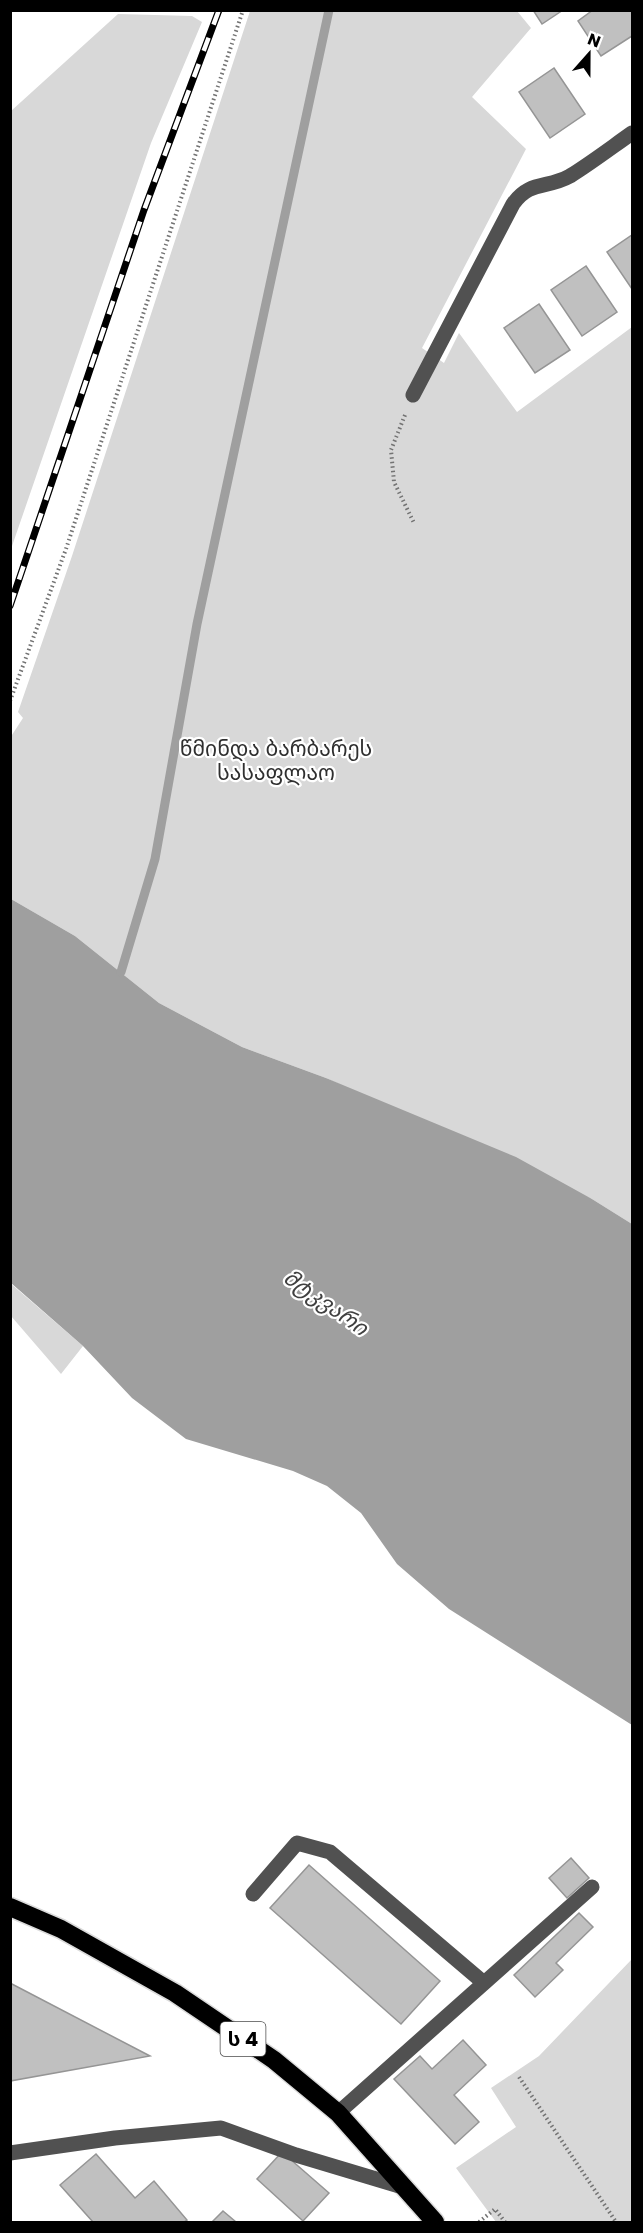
<svg xmlns="http://www.w3.org/2000/svg" width="643" height="2233" font-family="Poppins,'Noto Sans Georgian',sans-serif">
<style>
.green{fill:#d8d8d8}
.water{fill:#9f9f9f}
.lines{fill:none;stroke-linecap:round;stroke-linejoin:round}
.stream{stroke:#9f9f9f;stroke-width:9}
.building{fill:#c0c0c0;stroke:#959595;stroke-width:1.5}
.highway-casing{stroke:#dbdbdb;stroke-width:21}
.path{stroke:#737373;stroke-width:4;stroke-dasharray:1.5 3;stroke-linecap:butt}
.minor{stroke:#515151;stroke-width:15}
.highway{stroke:#000;stroke-width:18}
.rail-casing{stroke:#000;stroke-width:7}
.rail{stroke:#fff;stroke-width:4.5;stroke-dasharray:14;stroke-linecap:butt}
.labels{text-anchor:middle;stroke-width:4.5;stroke-linejoin:round;paint-order:stroke}
.shield{fill:#fff;stroke:#4c4c4c;stroke-width:1.5}
.shield-label{font-size:20px;font-weight:bold;fill:#000}
.park-label{font-size:21px;fill:#2f2f2f;stroke:#fff}
.water-label{font-size:22px;font-style:italic;fill:#404040;stroke:#fff}
</style>
<rect width="100%" height="100%" fill="#fff"/>
<path class="green" d="M250,11h267l14,17 -59,69 54,52 -104,199 22,15 15,-30 58,79 115,-85v897l-40,-25 -266,-121 -84,-31 -83,-44 -84,-67 -64,-37 -1,-161 13,-20 -5,-6 54,-156z
M118,14l74,2 10,6 -51,121 -140,406v-438z
M10,1283l73,63 -22,28 -50,-58z
M632,1959v263h-136l-40,-54 60,-41 -25,-39 48,-32z"/>
<path class="water" d="M11,899l64,37 84,67 83,44 84,31 190,79 76,42 40,25v501l-183,-116 -52,-45 -36,-51 -34,-27 -34,-15 -107,-32 -54,-41 -49,-52 -72,-63z"/>
<g class="lines">
<path class="stream" d="M121,972l34,-113 42,-235 132,-614"/>
</g>
<path class="building" d="M533,10h30l-21,14z
M593,10h39v26l-31,20 -23,-35z
M554,68l31,46 -35,24 -31,-46z
M632,235v54l-25,-37z
M586,266l31,46 -35,24 -31,-46z
M539,304l31,46 -35,23 -31,-45z
M571,1858l18,20 -22,20 -18,-20z
M309,1865l131,116 -39,43 -131,-116z
M579,1913l14,14 -37,36 7,7 -28,27 -21,-22z
M10,1983l140,73 -140,25z
M463,2040l23,25 -32,30 25,27 -24,22 -61,-65 26,-23 12,13z
M282,2152l47,41 -26,28 -46,-42z
M96,2154l39,44 19,-17 33,39 -3,2h-91l-33,-37z
M223,2211l13,11h-24z"/>
<g class="lines">
<defs>
<path id="highway" d="M10,1907l51,22 114,64 99,67 64,53 97,109"/>
</defs>
<use href="#highway" class="highway-casing"/>
<path class="path" d="M405,415l-14,35 3,32 20,41
M10,701l56,-152 177,-539
M519,2077l97,145
M479,2222l16,-13 10,13"/>
<path class="minor" d="M413,395l100,-191c17,-24 34,-15 57,-28 21,-13 42,-29 62,-43
M253,1894l44,-51 33,9 154,131
M338,2113l254,-226
M10,2153l105,-15 106,-10 75,27 110,33"/>
<use href="#highway" class="highway"/>
<defs>
<path id="rail" d="M10,606l134,-396 75,-200"/>
</defs>
<use href="#rail" class="rail-casing"/>
<use href="#rail" class="rail"/>
</g>
<g class="labels">
<rect class="shield" x="220.5" y="2022" width="45" height="34" rx="4.5"/>
<g class="shield-label">
<text x="243" y="2046">ს 4</text>
</g>
<g class="park-label">
<text x="276" y="756">წმინდა ბარბარეს<tspan x="276" dy="24">სასაფლაო</tspan></text>
</g>
<g class="water-label">
<text transform="translate(326 1302) rotate(35)" y="8">მტკვარი</text>
</g>
</g>
<rect width="643" height="2233" fill="none" stroke="#000000" stroke-width="24"/>
<g transform="translate(589 54) rotate(21)" stroke="#ffffff" stroke-width="4.5" paint-order="stroke">
<path d="M0-4.5L10 22L0 15L-10 22Z" fill="#000000"/>
<text y="-9" font-size="16" font-weight="bold" text-anchor="middle" fill="#000000">N</text>
</g>
</svg>
